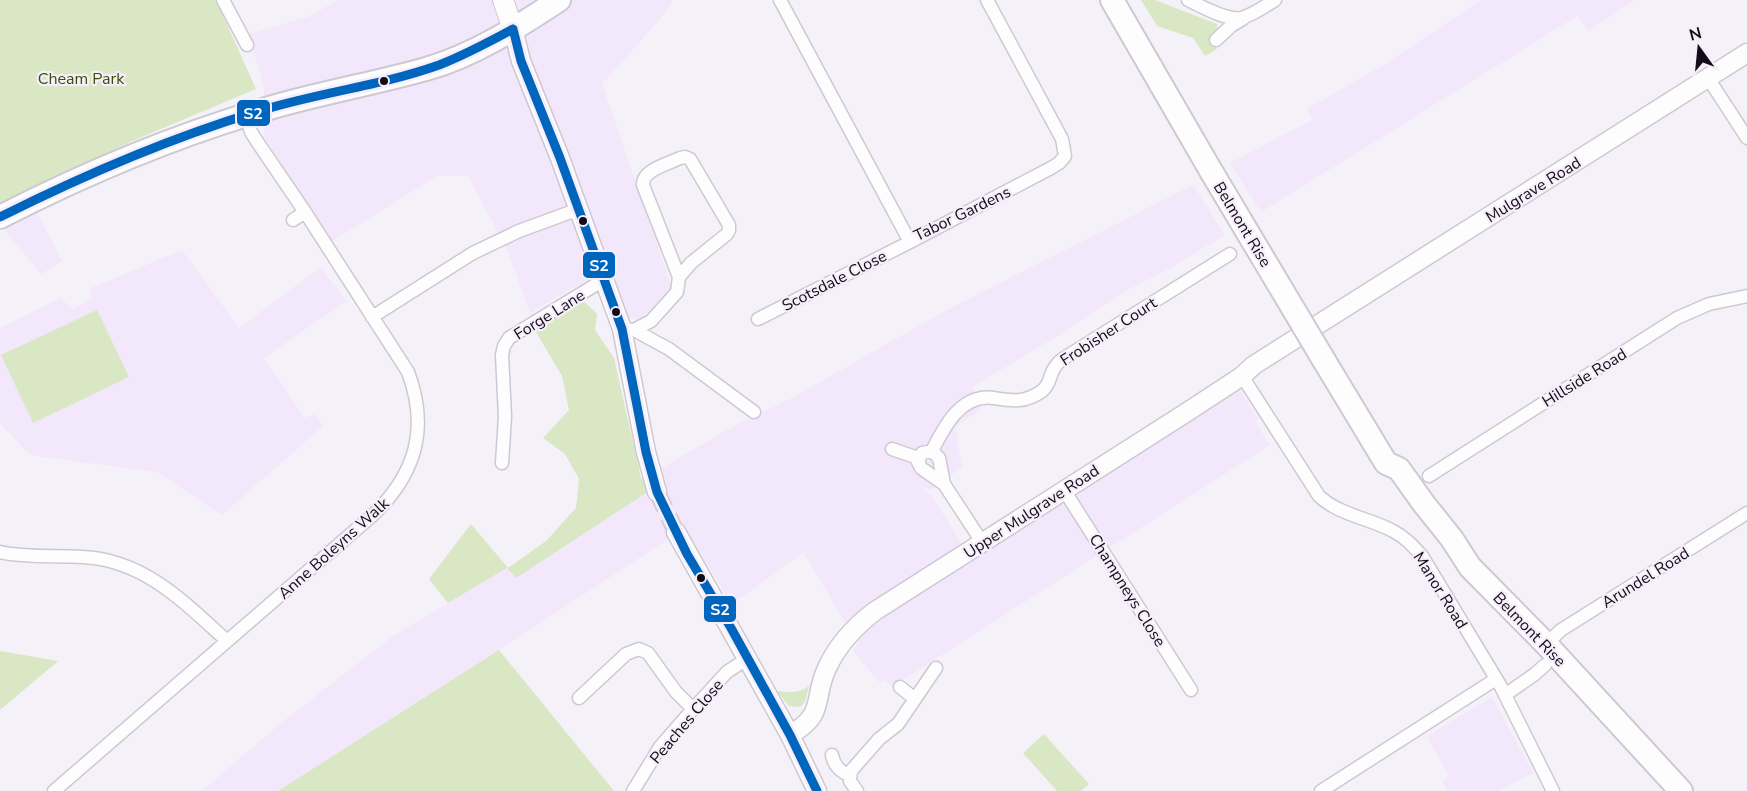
<svg xmlns="http://www.w3.org/2000/svg" width="1747" height="791" font-family="'Nunito Sans',sans-serif">
<style>
.built{fill:#f3e7fb}
.green{fill:#d9e7c5}
.lines{fill:none;stroke-linecap:round;stroke-linejoin:round}
.secondary-tunnel{stroke:#d3cfd6;stroke-width:18;stroke-dasharray:18 9;stroke-linecap:butt}
.street-casing{stroke:#cec8d2;stroke-width:15}
.secondary-casing{stroke:#cec8d2;stroke-width:21}
.primary-casing{stroke:#cec8d2;stroke-width:22}
.highway-casing{stroke:#cec8d2;stroke-width:26}
.street{stroke:#fefdfe;stroke-width:12}
.secondary{stroke:#fefdfe;stroke-width:18}
.primary{stroke:#fefdfe;stroke-width:20}
.highway{stroke:#fefdfe;stroke-width:22}
.highway-bridge-casing{stroke:#cec8d2;stroke-width:26;stroke-linecap:butt}
.highway-bridge{stroke:#fefdfe;stroke-width:22}
.bus-1-casing{stroke:#f6eefb;stroke-width:14}
.bus-1{stroke:#0065bd;stroke-width:9}
.bus-dot{fill:#130c17;stroke:#f6eefb;stroke-width:2}
.labels{text-anchor:middle;stroke-width:4.5;stroke-linejoin:round;paint-order:stroke}
.park-label{font-size:16px;fill:#395003;stroke:#f6eefb}
.street-label{font-size:16px;fill:#130c17;stroke:#f6eefb}
.line-badge{stroke:#f6eefb;stroke-width:2}
.badge-label{font-size:16px;text-anchor:middle;font-weight:bold;fill:#fff}
</style>
<rect width="100%" height="100%" fill="#f5f1f8"/>
<path class="built" d="M338,0h335l-12,18 -59,66 71,207 -33,27h-26l-20,-29 -6,-10 -58,34 -23,-64 -39,-73h-31l-105,65 -68,-104v-50l-16,-53 60,-17z
M1481,0h154l-47,31 -11,-15 -316,196 -31,-49 82,-43 -5,-11 78,-45z
M1193,185l32,50 -58,35 -41,21 -67,44 -87,52 11,21 -28,19 7,40 -31,23 -14,-5 14,10 40,64 56,-32 210,-142 21,34 -3,3 15,23 -378,242 -7,-7 -5,3 -27,-32 6,-9 -14,-19 -41,-71 -72,52 -47,-76 -186,122 -221,141h-76l79,-68 112,-87 147,-87 99,-68 95,-55 58,-28 153,-87z
M35,209l27,52 -21,13 -40,-48z
M182,250l57,78 82,-61 25,34 -82,57 41,60 10,-4 8,12 -101,89 -65,-43 -127,-17 -30,-32v-95l60,-30 13,11 19,-12 -3,-8z
M1492,697l41,76 -35,18h-51l-5,-10 7,-5 -22,-40z"/>
<path class="green" d="M0,0h216l40,89 -126,53 -130,65z
M1141,0h14l62,24 1,4 -9,9 8,12 -12,7 -12,-18 -36,-12z
M583,300l14,14 -2,16 19,28 27,120 8,13 -133,87 -9,-10 -59,35 -19,-24 42,-55 37,44 38,-27 30,-33 3,-29 -14,-25 -22,-16 26,-28 -7,-34 -26,-44z
M97,310l32,67 -96,46 -32,-68z
M499,650l115,141h-336z
M0,651l58,10 -58,49z
M809,686l-4,16 -5,5 -11,-1 -12,-15c12,1 21,3 32,-5z
M1044,734l45,50 -8,7h-24l-34,-38z"/>
<g class="lines">
<path class="secondary-tunnel" d="M657,492l19,40"/>
<defs>
<path id="street" d="M223,0l24,45
M780,0l130,242 141,-74 8,-5 6,-7 -3,-17 -75,-139
M1188,0c13,6 39,21 53,18 12,-3 24,-12 34,-18
M1216,40l15,-14 13,-8
M1708,78l39,60
M293,220l12,-8
M372,317l101,-64 46,-22 60,-22
M758,319l152,-77
M622,329l12,1 17,-9 26,-29 2,-15 12,-14 36,-29 2,-4v-5l-39,-66 -5,-2 -5,1c-12,6 -38,12 -37,27l36,92
M634,330l35,19 85,63
M1242,376l77,120c20,19 50,22 74,35 12,6 20,15 29,25l78,129 53,106
M892,449l26,9
M932,451c12,-24 29,-58 62,-53 19,3 31,5 48,-7 9,-7 7,-16 13,-24 0,-1 6,-7 6,-7l169,-106
M932,451l-10,2 -4,9 3,6 23,16 38,58
M932,451l7,7 5,26
M502,463l3,-46 -3,-62 2,-9 5,-8 96,-59
M1429,476l248,-158 32,-14 38,-8
M1064,490l127,200
M0,552c27,6 55,3 83,5 61,3 101,45 144,84
M1546,644l15,-14 186,-117
M900,687l15,12
M1505,695l30,-21 10,-9
M579,698l47,-44 13,-5 9,4 28,39 17,17
M832,755c2,11 8,16 18,21
M54,791l320,-277c42,-41 55,-86 34,-142l-103,-160 -47,-69 -7,-11 -5,-17
M633,791l27,-44 33,-38 34,-37 21,-14
M857,791l-7,-10 1,-10 28,-32 19,-15 38,-56
M1321,791l175,-112"/>
<path id="secondary" d="M513,29l8,32 39,97 62,171 24,123 11,40
M676,532l114,203 27,56
M790,735c37,-22 22,-35 37,-67 11,-24 27,-41 48,-57l309,-197 58,-38 12,-11 493,-312"/>
<path id="primary" d="M503,0l10,29"/>
<path id="highway" d="M1112,0l99,171
M0,217c86,-44 174,-81 266,-108 53,-16 107,-25 160,-40 47,-13 92,-42 133,-69
M1325,362l61,101 13,6 25,35 28,35 18,28 76,77 135,147"/>
</defs>
<use href="#street" class="street-casing"/>
<use href="#secondary" class="secondary-casing"/>
<use href="#primary" class="primary-casing"/>
<use href="#highway" class="highway-casing"/>
<use href="#street" class="street"/>
<use href="#secondary" class="secondary"/>
<use href="#primary" class="primary"/>
<use href="#highway" class="highway"/>
<defs>
<path id="highway-bridge" d="M1211,171l114,191"/>
</defs>
<use href="#highway-bridge" class="highway-bridge-casing"/>
<use href="#highway-bridge" class="highway-bridge"/>
<defs>
<path id="bus-1" d="M513,29l8,32 39,97 62,171 24,123 11,40 30,62 44,74 59,107 27,56
M0,217c86,-43 174,-81 266,-108 57,-17 117,-24 173,-44 26,-10 50,-23 74,-36"/>
</defs>
<use href="#bus-1" class="bus-1-casing"/>
<use href="#bus-1" class="bus-1"/>
</g>
<g class="bus-dot">
<circle cx="384" cy="81" r="5"/>
<circle cx="583" cy="221" r="5"/>
<circle cx="616" cy="312" r="5"/>
<circle cx="701" cy="578" r="5"/>
</g>
<g class="labels">
<g class="park-label">
<text x="81" y="84">Cheam Park</text>
</g>
<g class="street-label">
<text transform="translate(1533 189) rotate(-32)" y="6">Mulgrave Road</text>
<text transform="translate(962 213) rotate(-26)" y="6">Tabor Gardens</text>
<text transform="translate(1243 224) rotate(59)" y="6">Belmont Rise</text>
<text transform="translate(834 280) rotate(-27)" y="6">Scotsdale Close</text>
<text transform="translate(549 314) rotate(-32)" y="6">Forge Lane</text>
<text transform="translate(1108 331) rotate(-33)" y="6">Frobisher Court</text>
<text transform="translate(1584 377) rotate(-32)" y="6">Hillside Road</text>
<text transform="translate(1031 511) rotate(-33)" y="6">Upper Mulgrave Road</text>
<text transform="translate(333 548) rotate(-42)" y="6">Anne Boleyns Walk</text>
<text transform="translate(1645 577) rotate(-32)" y="6">Arundel Road</text>
<text transform="translate(1128 590) rotate(58)" y="6">Champneys Close</text>
<text transform="translate(1441 590) rotate(58)" y="6">Manor Road</text>
<text transform="translate(1530 629) rotate(46)" y="6">Belmont Rise</text>
<text transform="translate(686 721) rotate(-50)" y="6">Peaches Close</text>
</g>
</g>
<g class="line-badge">
<rect x="236" y="99" width="35" height="28" rx="6" fill="#0065bd"/>
<rect x="582" y="251" width="34" height="28" rx="6" fill="#0065bd"/>
<rect x="703" y="595" width="34" height="28" rx="6" fill="#0065bd"/>
</g>
<g class="badge-label">
<text x="253" y="119">S2</text>
<text x="599" y="271">S2</text>
<text x="720" y="615">S2</text>
</g>
<g transform="translate(1699 48) rotate(345)" stroke="#f6eefb" stroke-width="4.5" paint-order="stroke">
<path d="M0-4.5L10 22L0 15L-10 22Z" fill="#130c17"/>
<text y="-9" font-size="16" font-weight="bold" text-anchor="middle" fill="#130c17">N</text>
</g>
</svg>
